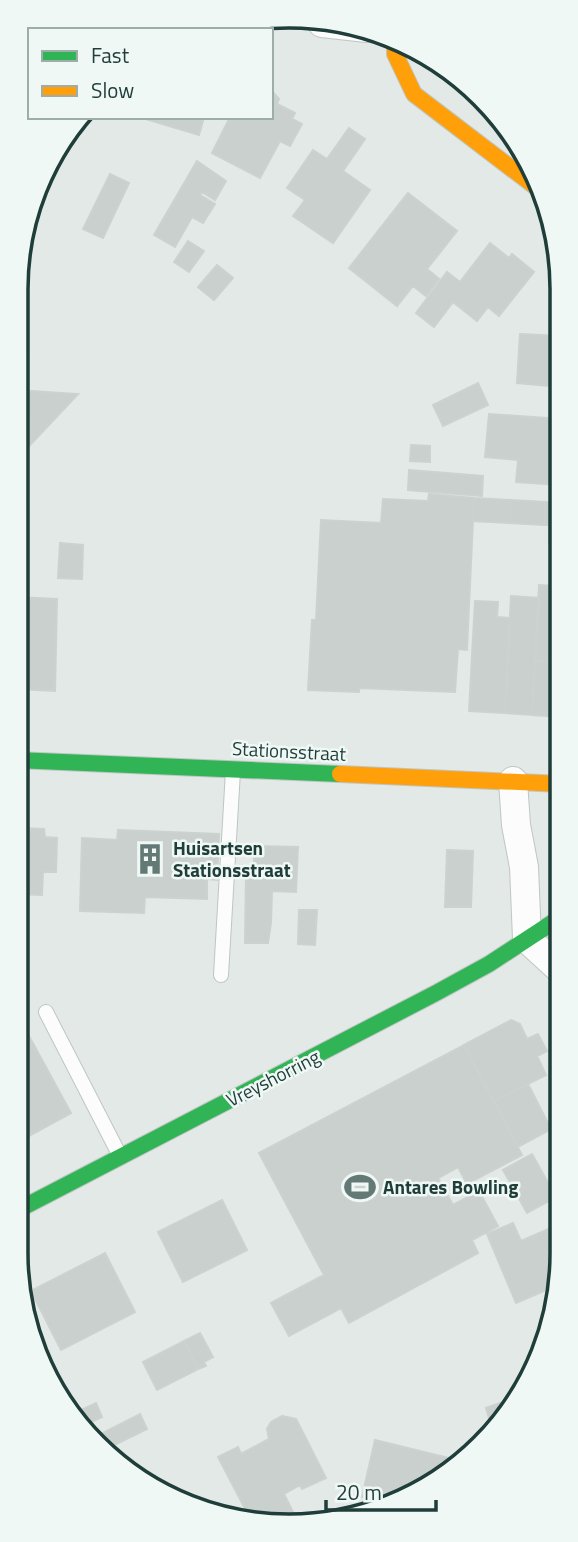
<svg xmlns="http://www.w3.org/2000/svg" width="578" height="1542" font-family="'Titillium Web',sans-serif">
<style>
.building{fill:#c9d0ce;stroke:#cbd2d0;stroke-width:2}
.lines{fill:none;stroke-linecap:round;stroke-linejoin:round}
.lane-casing{stroke:#bfc6c4;stroke-width:16}
.street-casing{stroke:#bfc6c4;stroke-width:30}
.fast-casing{stroke:#bec6c4;stroke-width:18}
.slow-casing{stroke:#bec6c4;stroke-width:18}
.lane{stroke:#fbfcfb;stroke-width:14}
.street{stroke:#fbfcfb;stroke-width:28}
.fast{stroke:#30b455;stroke-width:16}
.slow{stroke:#ff9f0a;stroke-width:16}
.labels{text-anchor:middle;stroke-width:5;stroke-linejoin:round;paint-order:stroke}
.street-label{font-size:19px;fill:#1f3d39;stroke:#f0f8f5}
.poi-label{font-size:19px;font-weight:bold;fill:#1f3d39;stroke:#f0f8f5;text-anchor:start}
.rim{fill:none;stroke:#1f3d39;stroke-width:3.5}
</style>
<rect width="100%" height="100%" fill="#e2e9e7"/>
<path class="building" d="M271,90l8,9 -2,5 18,9 -3,6 10,5 -12,22 -10,-5 -20,37 -48,-25 18,-36h41z
M139,117h65l-5,18z
M349,128l16,11 -22,32 27,19 -37,53 -40,-27 12,-16 -18,-12 26,-38 14,9z
M197,161l29,20 -11,19 -13,-8 -2,3 15,9 -12,19 -11,-6 -17,30 -21,-12z
M110,174l19,9 -26,55 -20,-9z
M408,193l49,38 -30,38 12,10 -13,17 -13,-10 -16,20 -48,-38z
M188,241l16,10 -15,21 -15,-10z
M490,243l19,15 3,-4 22,18 -35,44 -11,-9 -11,14 -24,-19 -19,25 -18,-14 31,-41 13,10z
M217,265l16,13 -19,22 -16,-13z
M520,334l40,2v51l-43,-4z
M478,383l10,22 -45,21 -10,-21z
M16,390l62,4 -62,66z
M489,414l71,5v66l-44,-3 2,-22 -33,-3z
M411,445l19,1v16l-20,-1z
M409,470l74,6 -1,20 -74,-6z
M429,494l45,4 -7,152 -9,-1 -3,43 -96,-4v4l-51,-2 4,-70h4l5,-100 60,3 2,-24 45,2z
M474,498l37,2 -1,23 -37,-2z
M511,500l34,2 -1,23 -34,-2z
M545,502l15,1 1,40h-12v-18h-5z
M60,543l23,2 -1,34 -24,-1z
M539,585l13,1 -1,13h10v63l-26,-1z
M511,596l28,2 -7,117 -27,-2z
M17,597l40,2 -2,92 -37,-2 2,-51h-4z
M475,601l23,1 -1,15 13,1 -5,95 -36,-2z
M535,661l26,1v55l-29,-2z
M16,828l28,1 1,8 12,1 -1,34h-13l-1,23 -26,-1z
M118,830l101,4 -2,46 -10,-1v20l-62,-2 -1,16 -64,-2 2,-73 35,2z
M254,846l44,1 -2,45 -24,-1 -1,32 -3,20h-23l1,-70 8,1z
M447,850l26,1 -2,56h-26z
M299,910h18l-2,35 -17,-1z
M511,1020l9,4 7,15 11,-5 9,17 -10,5 9,19 -52,26 -30,-56z
M16,1023l2,4 5,-2 48,88 -55,30z
M464,1045l58,110 -55,29 -9,-17 -20,11 15,27 26,-14 19,35 -26,14 6,13 -129,70 -8,-15 -52,28 -18,-33 53,-28 -65,-122z
M528,1084l23,45 -33,18 -24,-46z
M532,1154l24,43 -29,16 -24,-43z
M222,1200l25,50 -64,32 -25,-50z
M513,1223l8,18 41,-18v30l-4,32 -42,18 -29,-69z
M105,1253l30,59 -74,38 -30,-59z
M200,1333l13,24 -9,5 2,4 -8,3 -14,-28z
M184,1341l14,28 -41,21 -14,-28z
M503,1402l4,14 -2,4 -14,5 -5,-17z
M96,1403l6,14 -19,9 -6,-14z
M140,1414l7,15 -43,21 -13,-11z
M282,1416l14,3 30,59 -24,11 -2,-4 -16,9 12,24 -9,5 -34,1 -35,-67 20,-10 3,7 28,-15 -2,-10 4,-7z
M375,1440l86,21 -21,19 -53,23 -25,-6z
M205,1499l5,10 -15,-5z"/>
<g class="lines">
<defs>
<path id="lane" d="M221,975l12,-204
M46,1012l74,144"/>
<path id="street" d="M322,23l45,5
M513,781l3,44 8,42 3,72 35,32"/>
<path id="fast" d="M16,760l324,14
M16,1211l420,-218 53,-29 72,-47"/>
<path id="slow" d="M395,41v13l19,40 127,97
M340,774l221,10"/>
</defs>
<use href="#lane" class="lane-casing"/>
<use href="#street" class="street-casing"/>
<use href="#fast" class="fast-casing"/>
<use href="#slow" class="slow-casing"/>
<use href="#lane" class="lane"/>
<use href="#street" class="street"/>
<use href="#fast" class="fast"/>
<use href="#slow" class="slow"/>
</g>
<defs>
<symbol id="building-bare" viewBox="-9 -9 18 18"><path d="M-4-6H4V6H1V3H-1V6H-4ZM-2.5-4.3h1.7v1.8h-1.7ZM.8-4.3h1.7v1.8H.8ZM-2.5-1h1.7V.8h-1.7ZM.8-1h1.7V.8H.8Z" fill="#637976" stroke="#f0f8f5" stroke-width="2.5" paint-order="stroke"/></symbol>
<symbol id="stadium-bare" viewBox="-9 -9 18 18"><path d="M0-5a6.5 5 0 1 0 0 10a6.5 5 0 1 0 0-10ZM-3.5-1.8h7v3.6h-7Z" fill="#637976" stroke="#f0f8f5" stroke-width="2.5" paint-order="stroke"/></symbol>
</defs>
<g fill-rule="evenodd">
<use href="#building-bare" x="128" y="837" width="44" height="44"/>
<use href="#stadium-bare" x="338" y="1165" width="44" height="44"/>
</g>
<g class="labels">
<g class="street-label">
<text transform="translate(289 751) rotate(3)" y="7">Stationsstraat</text>
<text transform="translate(273 1078) rotate(-27)" y="7">Vreyshorring</text>
</g>
<g class="poi-label">
<text x="173" y="855">Huisartsen<tspan x="173" dy="22">Stationsstraat</tspan></text>
<text x="383" y="1194">Antares Bowling</text>
</g>
</g>
<path d="M0 0H578V1542H0ZM289 28H289A261 261 0 0 1 550 289V1253A261 261 0 0 1 289 1514H289A261 261 0 0 1 28 1253V289A261 261 0 0 1 289 28Z" fill="#f0f8f5" fill-rule="evenodd"/>
<path class="rim" d="M289 28H289A261 261 0 0 1 550 289V1253A261 261 0 0 1 289 1514H289A261 261 0 0 1 28 1253V289A261 261 0 0 1 289 28Z"/>
<rect x="28" y="28" width="245" height="91" fill="#f0f8f5" stroke="#9cadaa" stroke-width="2"/>
<rect x="42" y="51" width="35" height="10" fill="#30b455" stroke="#9cadaa" stroke-width="2"/>
<text x="91" y="63" font-size="21" fill="#1f3d39">Fast</text>
<rect x="42" y="86" width="35" height="10" fill="#ff9f0a" stroke="#9cadaa" stroke-width="2"/>
<text x="91" y="98" font-size="21" fill="#1f3d39">Slow</text>
<path d="M326 1500v10h110v-10" fill="none" stroke="#1f3d39" stroke-width="3.5"/>
<text x="336" y="1500" font-size="21" fill="#1f3d39" stroke="#f0f8f5" stroke-width="5" paint-order="stroke">20 m</text>
</svg>
